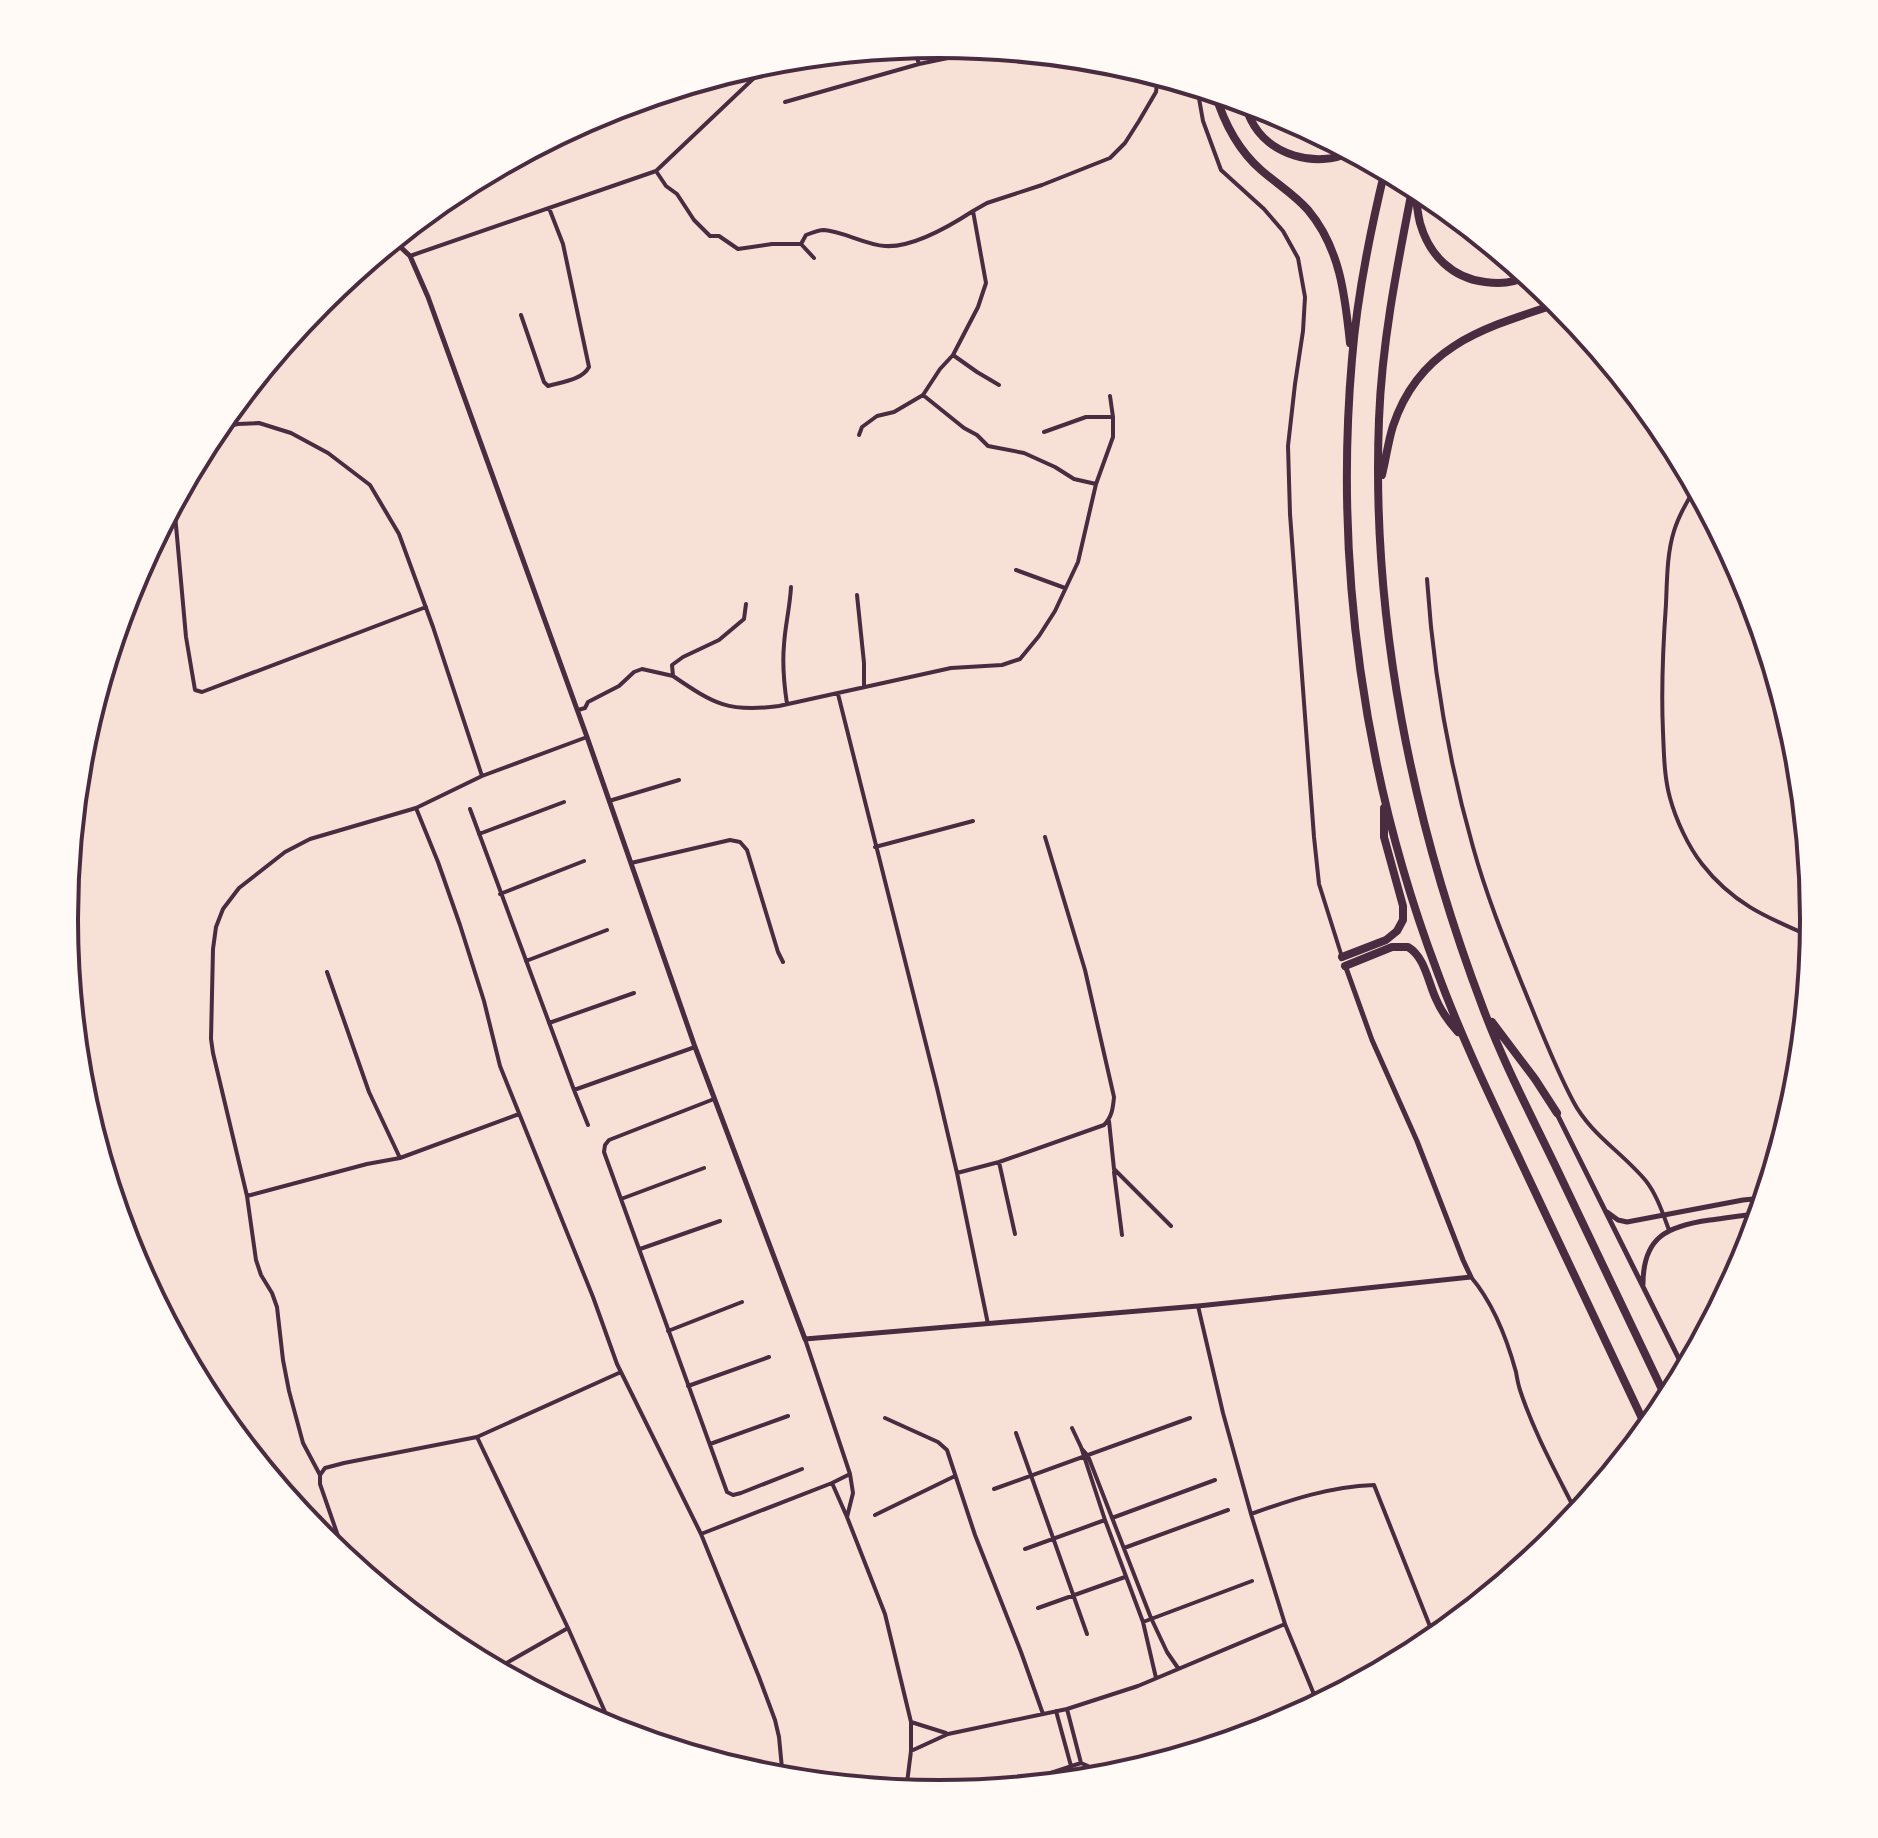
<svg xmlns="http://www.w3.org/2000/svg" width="1878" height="1838" font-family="'Public Sans',sans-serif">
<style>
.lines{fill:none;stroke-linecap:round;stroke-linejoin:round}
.minor{stroke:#4a2c40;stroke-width:4}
.tertiary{stroke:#4a2c40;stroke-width:5}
.motorway{stroke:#4a2c40;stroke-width:8}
.rim{fill:none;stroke:#4a2c40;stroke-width:4}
</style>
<rect width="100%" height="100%" fill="#f7e1d7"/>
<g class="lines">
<path class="minor" d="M913,47l6,17 72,-15
M754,65l7,7
M1197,87l6,34 18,49 43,39 19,22 15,27 7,39 -2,34 -8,53 -7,62 2,68 24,323 5,47 23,73
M785,102l134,-38
M656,171l117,-111
M410,256l246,-85 10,15 11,8 17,26 16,16h9l19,13 34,-5h29
M814,258l-13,-14 5,-9c5,-2 13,-5 18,-5 18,1 42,15 61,16 28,2 65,-20 88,-35
M521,315l23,67 4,4c14,-4 34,-6 41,-19l-26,-123 -14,-36
M953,355l24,17 22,13
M214,429l24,-5 21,-1 32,10 37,20 42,32 29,49 34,93 49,149
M1044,432l42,-15h27
M859,435l3,-8 15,-11 17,-4 29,-17 17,-26 13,-14 25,-48 8,-24 -13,-72 14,-8 55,-18 68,-27 15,-15 14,-22 17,-29 2,-16
M1096,484l17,-47v-20l-3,-21
M1696,487c-9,14 -17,28 -22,44 -7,22 -7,49 -8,73 -3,42 -5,85 -3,128 1,22 1,44 7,66 6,22 18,48 32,66 31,40 66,54 110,73
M174,503l12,134 9,53 7,2 224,-85
M1016,570l49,18
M1427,579c6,91 21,180 46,268 13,47 31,92 49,137 16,39 31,79 51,117 17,33 50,52 73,80 11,14 17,33 23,49
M857,595l7,68v23
M746,604l-2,15 -25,21 -36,17 -11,8 1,11c41,28 56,37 106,30l172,-38 51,-3 18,-6 19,-23 16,-25 23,-49 18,-78 -22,-5 -19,-12 -31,-14 -36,-7 -11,-11 -13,-7 -41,-33
M838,694l99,394 20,85 31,151
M787,704c-3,-20 -5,-38 -3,-59 1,-19 6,-38 7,-58
M578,710l7,-2 3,-6 31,-16 15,-14 8,-3 31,7
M609,801l70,-21
M416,808l22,54 22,63 24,76 16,65 93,231 24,67 84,170 58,143 16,43 4,17 4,42
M470,809l104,281 121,-43
M479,834l85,-32
M875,847l98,-26
M631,863l99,-23 10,2 7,8 31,102 5,10
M500,894l84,-33
M526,961l81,-31
M327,972l42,120 31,66
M549,1023l85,-30
M574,1090l14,35
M714,1099l-105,41 -4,5 -1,7 123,340 6,3 8,-2 61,-24
M1109,1121l5,48 57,57
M999,1162l16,72
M1114,1172l8,63
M957,1173l42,-11 105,-37c8,-8 9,-17 10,-28l-29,-127 -40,-133
M247,1196l120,-32 33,-6 119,-44
M621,1199l83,-31
M640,1249l80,-28
M1471,1277c22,26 36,62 45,95 1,6 2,12 4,18 14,43 37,84 57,124
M1198,1306l25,107 28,101 34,110 33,80
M668,1331l74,-29
M805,1339l45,135 3,19 -6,24
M688,1386l81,-29
M885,1418l53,24 9,8 28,85 46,117 22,62
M1072,1428l9,19 24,73 38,102 13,56
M1016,1433l71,201
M477,1437l91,191 45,102
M710,1444l78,-28
M1082,1449l6,7 63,162 16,34 11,16
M320,1475l-17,-32 -14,-52 -6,-31 -6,-53 -5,-14 -11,-18 -5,-15 -9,-64 -34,-143 -2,-14 2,-90 3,-22 7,-18 16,-21 46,-36 25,-13 106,-31 66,-32 105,-39
M832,1483l15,34 38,97 26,108v29l-5,40
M994,1489l196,-71
M1251,1514c42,-15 78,-27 123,-29l61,154
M875,1515l80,-39
M1112,1518l103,-38
M701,1534l131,-51 18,-9
M1124,1548l104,-38
M1025,1549l80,-29
M346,1559l-26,-75v-9l5,-7 19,-5 133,-26 144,-65
M1038,1608l87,-31
M1143,1622l109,-41
M496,1669l72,-41
M1067,1709l14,54 7,3 5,13
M1056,1711l15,55
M911,1722l35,11
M911,1751l37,-17 119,-25 71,-23 147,-62
M1048,1774l7,9
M1008,1787l73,-24"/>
<path class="tertiary" d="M393,240l17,16 18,41 159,440 108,310 110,292 393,-33 273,-29 -8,-17 -46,-119 -45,-101 -27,-75
M1557,1114l128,257
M1607,1212l11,8 9,2 116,-22 21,-2
M1643,1284c0,-47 24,-58 67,-64 16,-2 33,-5 50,-6"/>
<path class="motorway" d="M1215,93c9,30 22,56 46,77 16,14 33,24 47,40 32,38 37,85 42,133
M1244,102c2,6 4,12 7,18 17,35 65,49 100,32
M1385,170c-15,62 -28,126 -33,189 -18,207 12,418 85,612 26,71 59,138 91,206 40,84 79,168 119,252
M1413,185c-15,77 -31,155 -34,234 -8,201 33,402 104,589 20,54 47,105 72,157 37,79 75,158 113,237
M1415,186c1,12 2,25 5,37 9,32 32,55 65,59 15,2 30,2 42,-7
M1382,475c4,-16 6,-33 11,-49 27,-82 94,-99 167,-123
M1342,957l44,-17 11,-9 6,-11v-14l-19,-69v-29
M1345,966l47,-19h16c17,10 20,35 28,52 5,12 13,23 22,33
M1492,1022l43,57 22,34"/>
</g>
<path d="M0 0H1878V1838H0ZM78 919a861 861 0 1 1 1722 0a861 861 0 1 1-1722 0Z" fill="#fffaf5" fill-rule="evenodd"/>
<path class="rim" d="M78 919a861 861 0 1 1 1722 0a861 861 0 1 1-1722 0Z"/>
</svg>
